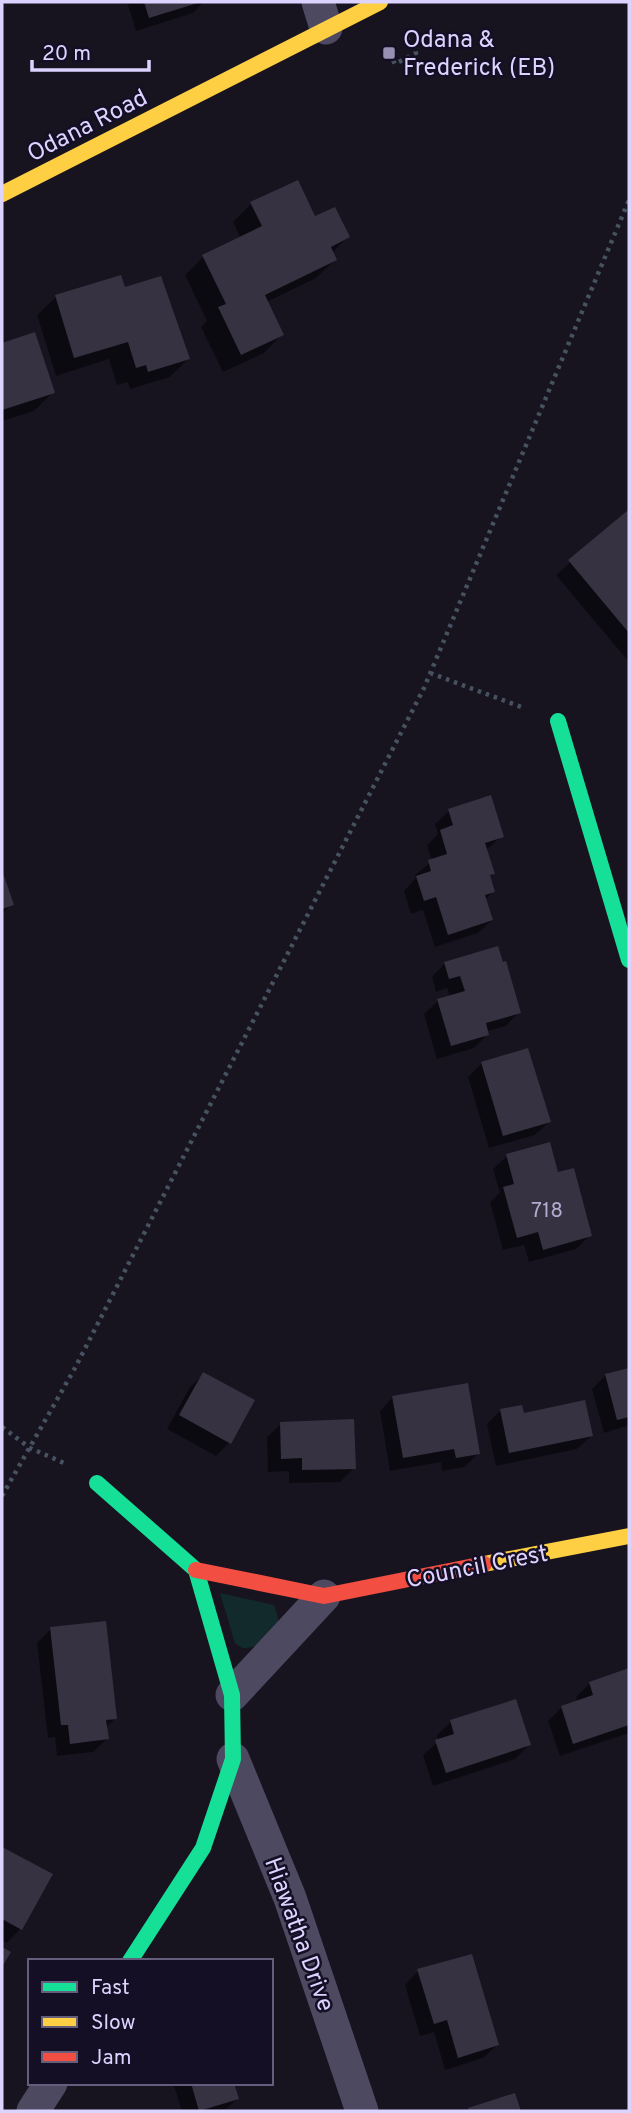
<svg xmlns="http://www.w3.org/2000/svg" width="631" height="2113" font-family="Overpass,sans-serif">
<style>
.green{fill:#132a2d}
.shadow{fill:#0007}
.building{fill:#363242}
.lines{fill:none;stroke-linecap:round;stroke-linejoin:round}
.path{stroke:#475261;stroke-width:4.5;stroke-dasharray:3.5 5;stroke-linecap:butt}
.street{stroke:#4d4961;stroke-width:33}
.fast{stroke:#16e098;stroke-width:16}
.slow{stroke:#ffcf43;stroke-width:16}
.jam{stroke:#f24e42;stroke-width:16}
.poi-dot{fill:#9890b1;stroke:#150f25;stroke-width:2.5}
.labels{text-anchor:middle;stroke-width:5;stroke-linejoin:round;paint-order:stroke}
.number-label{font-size:21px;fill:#b3abd0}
.poi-label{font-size:24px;fill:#ddd3ff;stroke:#150f25;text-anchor:start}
.street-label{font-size:24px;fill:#ddd3ff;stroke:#150f25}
</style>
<rect width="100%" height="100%" fill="#171420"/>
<path class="green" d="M220,1593l54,12 5,16c-11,16 -16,27 -37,27l-7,-5z"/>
<path class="shadow" d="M127,2h77l-11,11 -57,18z
M251,204l97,33 -16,16 3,7 -19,18 -49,24 15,32 -18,19 -41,19 -22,-45 6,-6 -22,-46 18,-18 38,-18 -8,-17z
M124,289l64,70 -18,18 -40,12 -2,-7 -11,3 -8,-26 -53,17 -19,-61 19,-18z
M34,335l19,57 -19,19 -32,10v-76z
M627,513l2,3v146l-73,-87z
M449,811l53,25 -17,15 8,23 -4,3 4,15 -8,8 7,20 -14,13 -43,14 -12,-37 -12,4 -7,-23 12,-13 -1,-3 17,-14 -5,-16 11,-11 -3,-10z
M2,874l10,30 -10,10z
M445,963l57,1 17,48 -13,14 -19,5v4l-13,13 -37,11 -13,-45 14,-13 12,-4 -3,-9 -11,4 -4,-15z
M482,1063l67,59 -14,13 -46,13 -21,-71z
M507,1156l50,19 33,60 -14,14 -47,13 -5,-17 -21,5 -13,-48 10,-9 -7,-24z
M629,1369v68l-2,-11 -23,7 -12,-44 14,-14z
M204,1374l25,69 -13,13 -49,-27 23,-42z
M393,1397l85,57 -14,13 -22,4 -1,-9 -51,9 -10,-60z
M501,1410l21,5 69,21 -14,13 -81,17 -9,-42z
M281,1424l73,44 -14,14 -51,1v-12l-21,1 -1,-35z
M51,1629l64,90 -10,9 2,11 -14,13 -36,4 -2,-19 -7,1 -11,-95z
M629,1670v63l-69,23 -12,-35 14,-14 16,-5 -2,-5 14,-14z
M451,1722l78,23 -14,14 -82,27 -10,-31 16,-14 -2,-6z
M2,1848l48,27 -30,54 -13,14 -5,-3z
M418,1971l79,74 -14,13 -38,12 -11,-38 -14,4 -15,-51z
M173,2083h59l5,16 -13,12h-42z"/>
<path class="building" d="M144,2h57l-52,16z
M298,180l17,36 20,-9 15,30 -19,10 6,13 -72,35 19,40 -43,20 -23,-48 8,-3 -24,-49 60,-29 -12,-24z
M121,275l4,12 36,-11 29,83 -42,13 -2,-7 -10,3 -8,-26 -54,16 -19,-63z
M35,332l20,61 -53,17v-67z
M627,511l2,2v120l-61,-73z
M491,795l13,42 -19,6 10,31 -5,1 5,17 -10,3 8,25 -45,15 -12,-38 -12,4 -8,-25 15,-5 -3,-11 19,-6 -7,-24 13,-5 -5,-16z
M2,870l12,35 -12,4z
M498,946l5,16 3,-1 15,52 -35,10 3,12 -38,11 -14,-47 28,-8 -5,-15 -11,3 -5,-17z
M528,1048l23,74 -48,14 -22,-74z
M550,1142l8,30 16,-4 18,68 -49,14 -5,-18 -21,6 -14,-51 11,-3 -8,-30z
M629,1368v49l-12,3 -12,-46z
M203,1372l52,28 -24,44 -52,-29z
M468,1383l12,71 -24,4 -2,-9 -51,9 -11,-62z
M585,1400l8,36 -84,17 -9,-44 22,-4 2,8z
M354,1419l2,50 -54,1v-12l-21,1 -1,-37z
M106,1621l11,98 -11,1 3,19 -39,5 -2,-19h-7l-11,-98z
M629,1668v57l-56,19 -12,-38 32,-11 -4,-13z
M516,1699l15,46 -85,28 -11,-33 19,-6 -4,-14z
M2,1847l51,27 -31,56 -20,-11z
M2,1947l9,5 -9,15z
M472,1954l27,91 -41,13 -11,-38 -13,4 -17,-55z
M191,2083h43l5,16 -40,12z
M515,2093l6,18h-52l-1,-3z"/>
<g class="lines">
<path class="path" d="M389,53l6,11 21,-11 -10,-17
M430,673l94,35
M2,1427l28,21 34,15
M2,1496l73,-128 349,-680 205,-488"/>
<path class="street" d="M318,2l8,26
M232,1695l92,-99
M233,1759l57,139 72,213
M33,2111l18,-28"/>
<path class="fast" d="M558,721l71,239
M97,1483l99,87 36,125 1,64 -30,89 -73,113"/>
<path class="slow" d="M2,194l378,-192
M484,1564l145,-28"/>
<path class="jam" d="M196,1570l128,26 160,-32"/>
</g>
<rect class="poi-dot" x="382" y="46" width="14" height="14" rx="3.5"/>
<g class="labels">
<g class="number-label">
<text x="547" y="1217">718</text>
</g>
<g class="poi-label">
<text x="403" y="47">Odana &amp;<tspan x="403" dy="28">Frederick (EB)</tspan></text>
</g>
<g class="street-label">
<text transform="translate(87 125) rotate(-27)" y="8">Odana Road</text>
<text transform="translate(477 1566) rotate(-11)" y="8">Council Crest</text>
<text transform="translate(300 1934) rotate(70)" y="8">Hiawatha Drive</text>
</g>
</g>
<rect width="631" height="2113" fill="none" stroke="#ddd3ff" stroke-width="7"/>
<rect x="28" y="1959" width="245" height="126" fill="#150f25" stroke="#655d7c" stroke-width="2"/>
<rect x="42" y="1982" width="35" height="10" fill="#16e098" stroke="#655d7c" stroke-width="2"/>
<text x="91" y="1994" font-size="21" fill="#ddd3ff">Fast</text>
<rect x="42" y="2017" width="35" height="10" fill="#ffcf43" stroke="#655d7c" stroke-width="2"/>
<text x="91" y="2029" font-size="21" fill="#ddd3ff">Slow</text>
<rect x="42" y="2052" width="35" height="10" fill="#f24e42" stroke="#655d7c" stroke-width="2"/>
<text x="91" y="2064" font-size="21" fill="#ddd3ff">Jam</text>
<path d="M32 60v10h117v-10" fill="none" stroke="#ddd3ff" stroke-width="3.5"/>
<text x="42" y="60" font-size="21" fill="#ddd3ff" stroke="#150f25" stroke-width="5" paint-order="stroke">20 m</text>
</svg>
